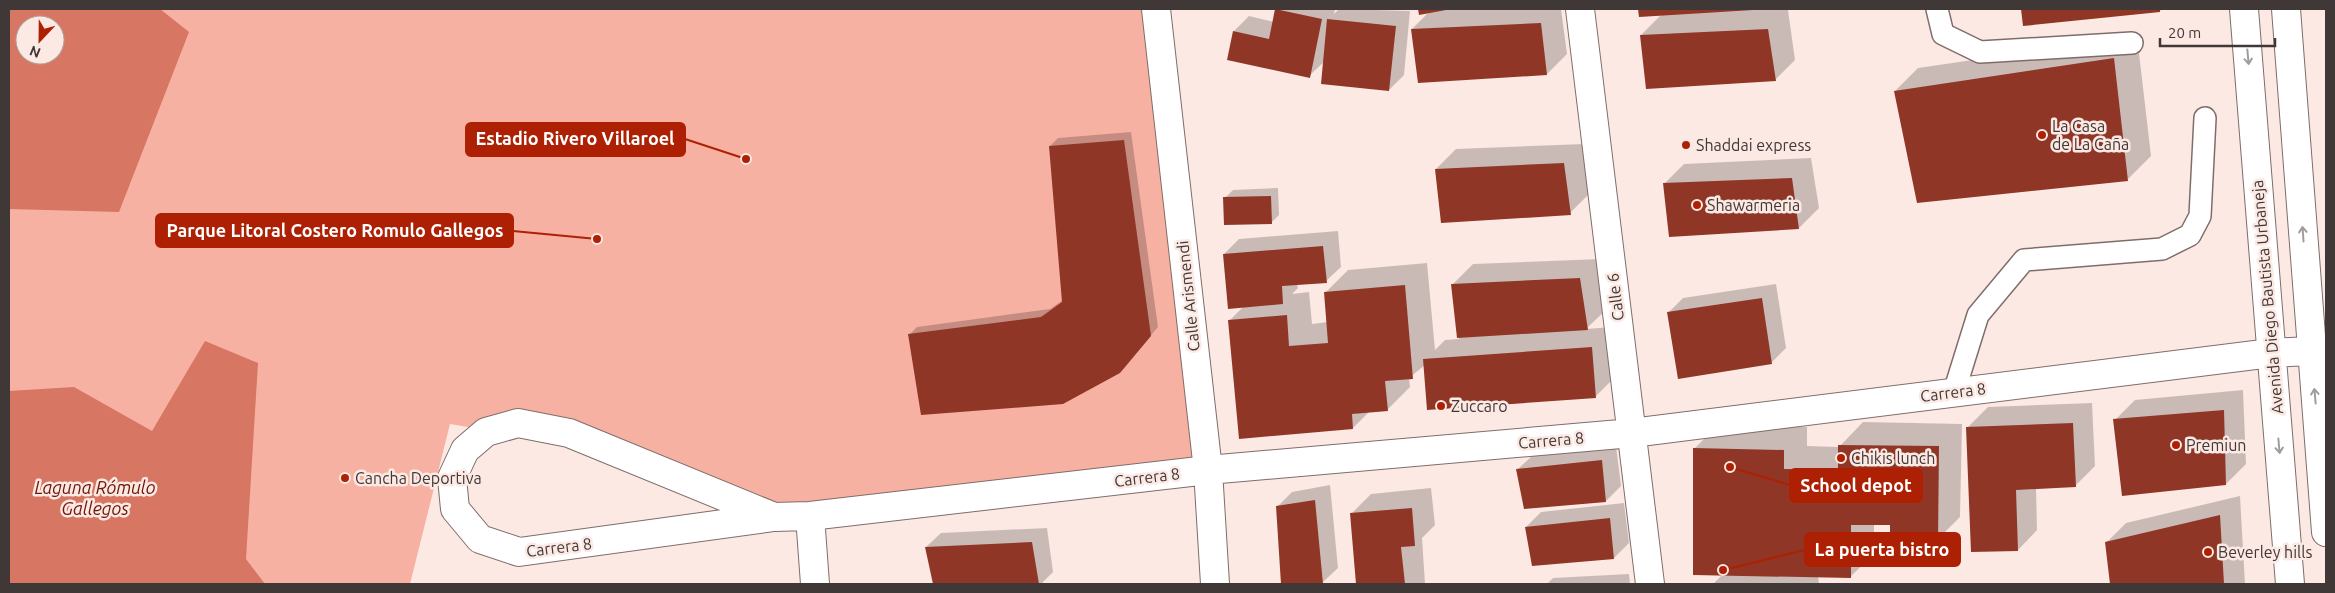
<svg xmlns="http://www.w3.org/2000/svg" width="2335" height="593" font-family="Ubuntu,sans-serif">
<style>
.green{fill:#f7b1a2;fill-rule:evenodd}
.water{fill:#d67663;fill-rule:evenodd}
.shadow{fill:#0003}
.building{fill:#8f3626}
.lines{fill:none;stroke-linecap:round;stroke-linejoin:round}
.lane-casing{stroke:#7f6d6a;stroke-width:24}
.street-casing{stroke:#7f6d6a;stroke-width:30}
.lane{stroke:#fff;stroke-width:21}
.street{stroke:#fff;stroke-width:28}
.oneway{stroke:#a09c9b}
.poi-dot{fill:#ae2003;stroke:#fde9e4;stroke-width:2}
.labels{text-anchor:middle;stroke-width:5;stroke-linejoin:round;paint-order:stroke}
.poi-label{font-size:16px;fill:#403837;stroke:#fde9e4;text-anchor:start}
.street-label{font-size:16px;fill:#403837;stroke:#fde9e4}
.water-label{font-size:18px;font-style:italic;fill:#6e1607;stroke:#fde9e4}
.leader{fill:none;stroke:#ae2003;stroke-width:2}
.callout-dot{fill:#ae2003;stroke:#fde9e4;stroke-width:2}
.callout{fill:#ae2003;stroke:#ae2003;stroke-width:2}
.callout-label{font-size:18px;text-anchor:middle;font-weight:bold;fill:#fff}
</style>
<rect width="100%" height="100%" fill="#fde9e4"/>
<path class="green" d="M9,9h1153l46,461 -434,47 -163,-66 -161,-27 -40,160h-401zM25,25h30v30h-30z"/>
<path class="water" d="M9,9h151l29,23 -70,180 -110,-3zM25,25h30v30h-30z
M205,341l53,22 -12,196 19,25h-256v-193l65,-4 78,44z"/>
<path class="shadow" d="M1278,9h57l-1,5 5,-5 71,2 -6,64 -15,15 -64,-29 -16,15 -75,-45 15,-15 25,6z
M1419,9h142l6,45 -20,20 -135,-45 18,-18 -10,2z
M1639,9l149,1 7,50 -20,20 -134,-45 20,-20 -21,1z
M2022,9h140l-2,2 -136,14z
M2137,36l14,120 -23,23 -233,-88 23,-23z
M1131,132l27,195 -38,45 -211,-37 8,-8 133,-18 13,-9 -13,-154 8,-8z
M1584,144l6,49 -20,20 -128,8 -6,-52 20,-20z
M1811,158l8,50 -20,20 -135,-44 20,-20z
M1278,188l1,27 -8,8 -46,-25 8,-8z
M1338,231l3,36 -15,14 -29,3 1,4 -6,6 17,-2 3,32 16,-2 -3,-29 23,-23 79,-7 8,87 10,-10 14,-1 -6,-55 20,-20 127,-5 7,50 -21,20 26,-2 4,49 -20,20 -171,-31 -16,13 1,9 -23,23 -18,2 -16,16 -124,-107 15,-15 -20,-52 15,-15z
M1776,284l10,64 -15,15 -103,-50 15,-15z
M2243,390l3,74 -20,20 -111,-64 20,-20z
M2092,403l3,63 -20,20 -39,2 1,42 -19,20 -50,-123 20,-20z
M1863,422l99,2 -2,93 -23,23 -45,-16h-18v30l-24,23 -32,-1 1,8h-106l9,-9 -28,-126 23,-23 90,1v19l32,1z
M1616,446l5,40 -15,15 -88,-32 15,-14z
M1330,485l8,83 -15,14 -40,2 -6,-77 15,-15z
M1431,488l4,37 -13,13 3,46h-68l-6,-70 20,-20z
M2240,496l5,88h-134l-5,-41 20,-20z
M1624,503l5,40 -15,15 -88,-31 15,-15z
M1047,528l6,44 -12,12h-107l-8,-37 15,-14z
M1629,574l1,10h-83l6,-6z"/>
<path class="building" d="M1275,9l47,10 -12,59 -83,-18 6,-29 36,8z
M1418,9h28v1l-27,5z
M1638,9h115v1l-114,7z
M2021,9h139v3l-137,14z
M1327,19l69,7 -7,65 -68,-7z
M1541,23l6,52 -129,8 -7,-54z
M1768,29l8,52 -130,8 -6,-54z
M2114,58l14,123 -211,22 -23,-112z
M1124,140l27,196 -31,37 -57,31 -142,11 -13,-81 133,-17 21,-15 -13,-156z
M1564,163l7,52 -130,8 -6,-54z
M1792,178l7,51 -130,8 -6,-54z
M1271,196l1,28 -48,1 -1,-28z
M1323,246l4,37 -45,3 1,18 -55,5 -5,-55z
M1580,278l8,52 -131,8 -6,-54z
M1405,285l8,94 -28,2 3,30 -36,3 1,15 -114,10 -11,-119 59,-5 2,31 39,-3 -4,-51z
M1762,298l10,66 -94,15 -11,-67z
M1592,347l4,51 -169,12 -4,-51z
M2224,410l2,75 -104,11 -9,-77z
M2073,423l3,64 -60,3 2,61 -47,1 -5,-125z
M1838,445l101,1 -1,95h-48v-16h-39v53l-158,-3v-127l91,2v19l54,1z
M1602,460l4,42 -82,7 -8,-40z
M1315,500l8,84h-42l-5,-78z
M1412,508l3,38 -14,1 4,37h-49l-6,-71z
M2220,515l4,69h-114l-5,-42z
M1610,518l4,41 -82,7 -7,-39z
M1032,542l7,42h-106l-8,-37z"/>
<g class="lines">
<defs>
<path id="lane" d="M1937,9l6,25 37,18 152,-9
M1954,392l24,-77 46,-55 138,-11 28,-14 10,-19 5,-98"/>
<path id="street" d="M1156,9l52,461 7,114
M1580,9l70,575
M2244,9l46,575
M2286,9l40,523
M810,516l5,68
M774,517l-205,-84 -51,-10 -32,9 -21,18 -13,28 3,31 25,30 39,13 255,-35 36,-1 398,-46 424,-37 639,-80 55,-3"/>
</defs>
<use href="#lane" class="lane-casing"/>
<use href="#street" class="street-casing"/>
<use href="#lane" class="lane"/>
<use href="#street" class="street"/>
</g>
<defs><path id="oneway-shaft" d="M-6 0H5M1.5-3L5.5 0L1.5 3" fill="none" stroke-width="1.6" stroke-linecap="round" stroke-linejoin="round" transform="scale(1.25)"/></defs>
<g class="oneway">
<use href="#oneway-shaft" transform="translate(2248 57) rotate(85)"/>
<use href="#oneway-shaft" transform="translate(2303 234) rotate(-94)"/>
<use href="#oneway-shaft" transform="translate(2315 396) rotate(-95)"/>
<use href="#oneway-shaft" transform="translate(2279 446) rotate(85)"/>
</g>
<g class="poi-dot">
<circle cx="2042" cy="135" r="5"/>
<circle cx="1686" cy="145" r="5"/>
<circle cx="1697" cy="205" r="5"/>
<circle cx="1441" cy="406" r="5"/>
<circle cx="2176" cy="445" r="5"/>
<circle cx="1841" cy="458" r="5"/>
<circle cx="345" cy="478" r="5"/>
<circle cx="2208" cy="552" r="5"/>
</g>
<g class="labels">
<g class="poi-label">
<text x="2052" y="132">La Casa<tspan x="2052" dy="18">de La Caña</tspan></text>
<text x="1696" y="151">Shaddai express</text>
<text x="1707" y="211">Shawarmeria</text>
<text x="1451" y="412">Zuccaro</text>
<text x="2186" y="451">Premiun</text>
<text x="1851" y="464">Chikis lunch</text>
<text x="355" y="484">Cancha Deportiva</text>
<text x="2218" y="558">Beverley hills</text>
</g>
<g class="street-label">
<text transform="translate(1188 296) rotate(-96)" y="6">Calle Arismendi</text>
<text transform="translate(1615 297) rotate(-97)" y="6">Calle 6</text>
<text transform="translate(2267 297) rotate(-95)" y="6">Avenida Diego Bautista Urbaneja</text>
<text transform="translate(1953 392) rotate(-7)" y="6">Carrera 8</text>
<text transform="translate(1551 440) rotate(-5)" y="6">Carrera 8</text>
<text transform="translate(1147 477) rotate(-7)" y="6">Carrera 8</text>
<text transform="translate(559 547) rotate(-7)" y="6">Carrera 8</text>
</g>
<g class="water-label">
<text x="95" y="494">Laguna Rómulo<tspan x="95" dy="21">Gallegos</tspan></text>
</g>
</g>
<path class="leader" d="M746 159L685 139M597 239L513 231M1730 467L1790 485M1723 570L1805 550"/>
<g class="callout-dot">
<circle cx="746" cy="159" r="5"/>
<circle cx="597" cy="239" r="5"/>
<circle cx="1730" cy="467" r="5"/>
<circle cx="1723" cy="570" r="5"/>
</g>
<g class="callout">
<rect x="466" y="123" width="219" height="33" rx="5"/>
<rect x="156" y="214" width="357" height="33" rx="5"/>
<rect x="1790" y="469" width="132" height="33" rx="5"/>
<rect x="1805" y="533" width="155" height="33" rx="5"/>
</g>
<g class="callout-label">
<text x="575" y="145">Estadio Rivero Villaroel</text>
<text x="335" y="237">Parque Litoral Costero Romulo Gallegos</text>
<text x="1856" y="492">School depot</text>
<text x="1882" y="556">La puerta bistro</text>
</g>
<rect width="2335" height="593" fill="none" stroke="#403837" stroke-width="20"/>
<g transform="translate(40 40) rotate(202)"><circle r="24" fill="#fde9e4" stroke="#b1a29f"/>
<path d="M0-4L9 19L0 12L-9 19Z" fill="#ae2003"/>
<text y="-8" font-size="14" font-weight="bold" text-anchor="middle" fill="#403837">N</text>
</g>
<path d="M2160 38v8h115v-8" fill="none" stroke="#403837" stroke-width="2.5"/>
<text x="2168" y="38" font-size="15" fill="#403837" stroke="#fde9e4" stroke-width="4" paint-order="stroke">20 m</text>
</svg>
